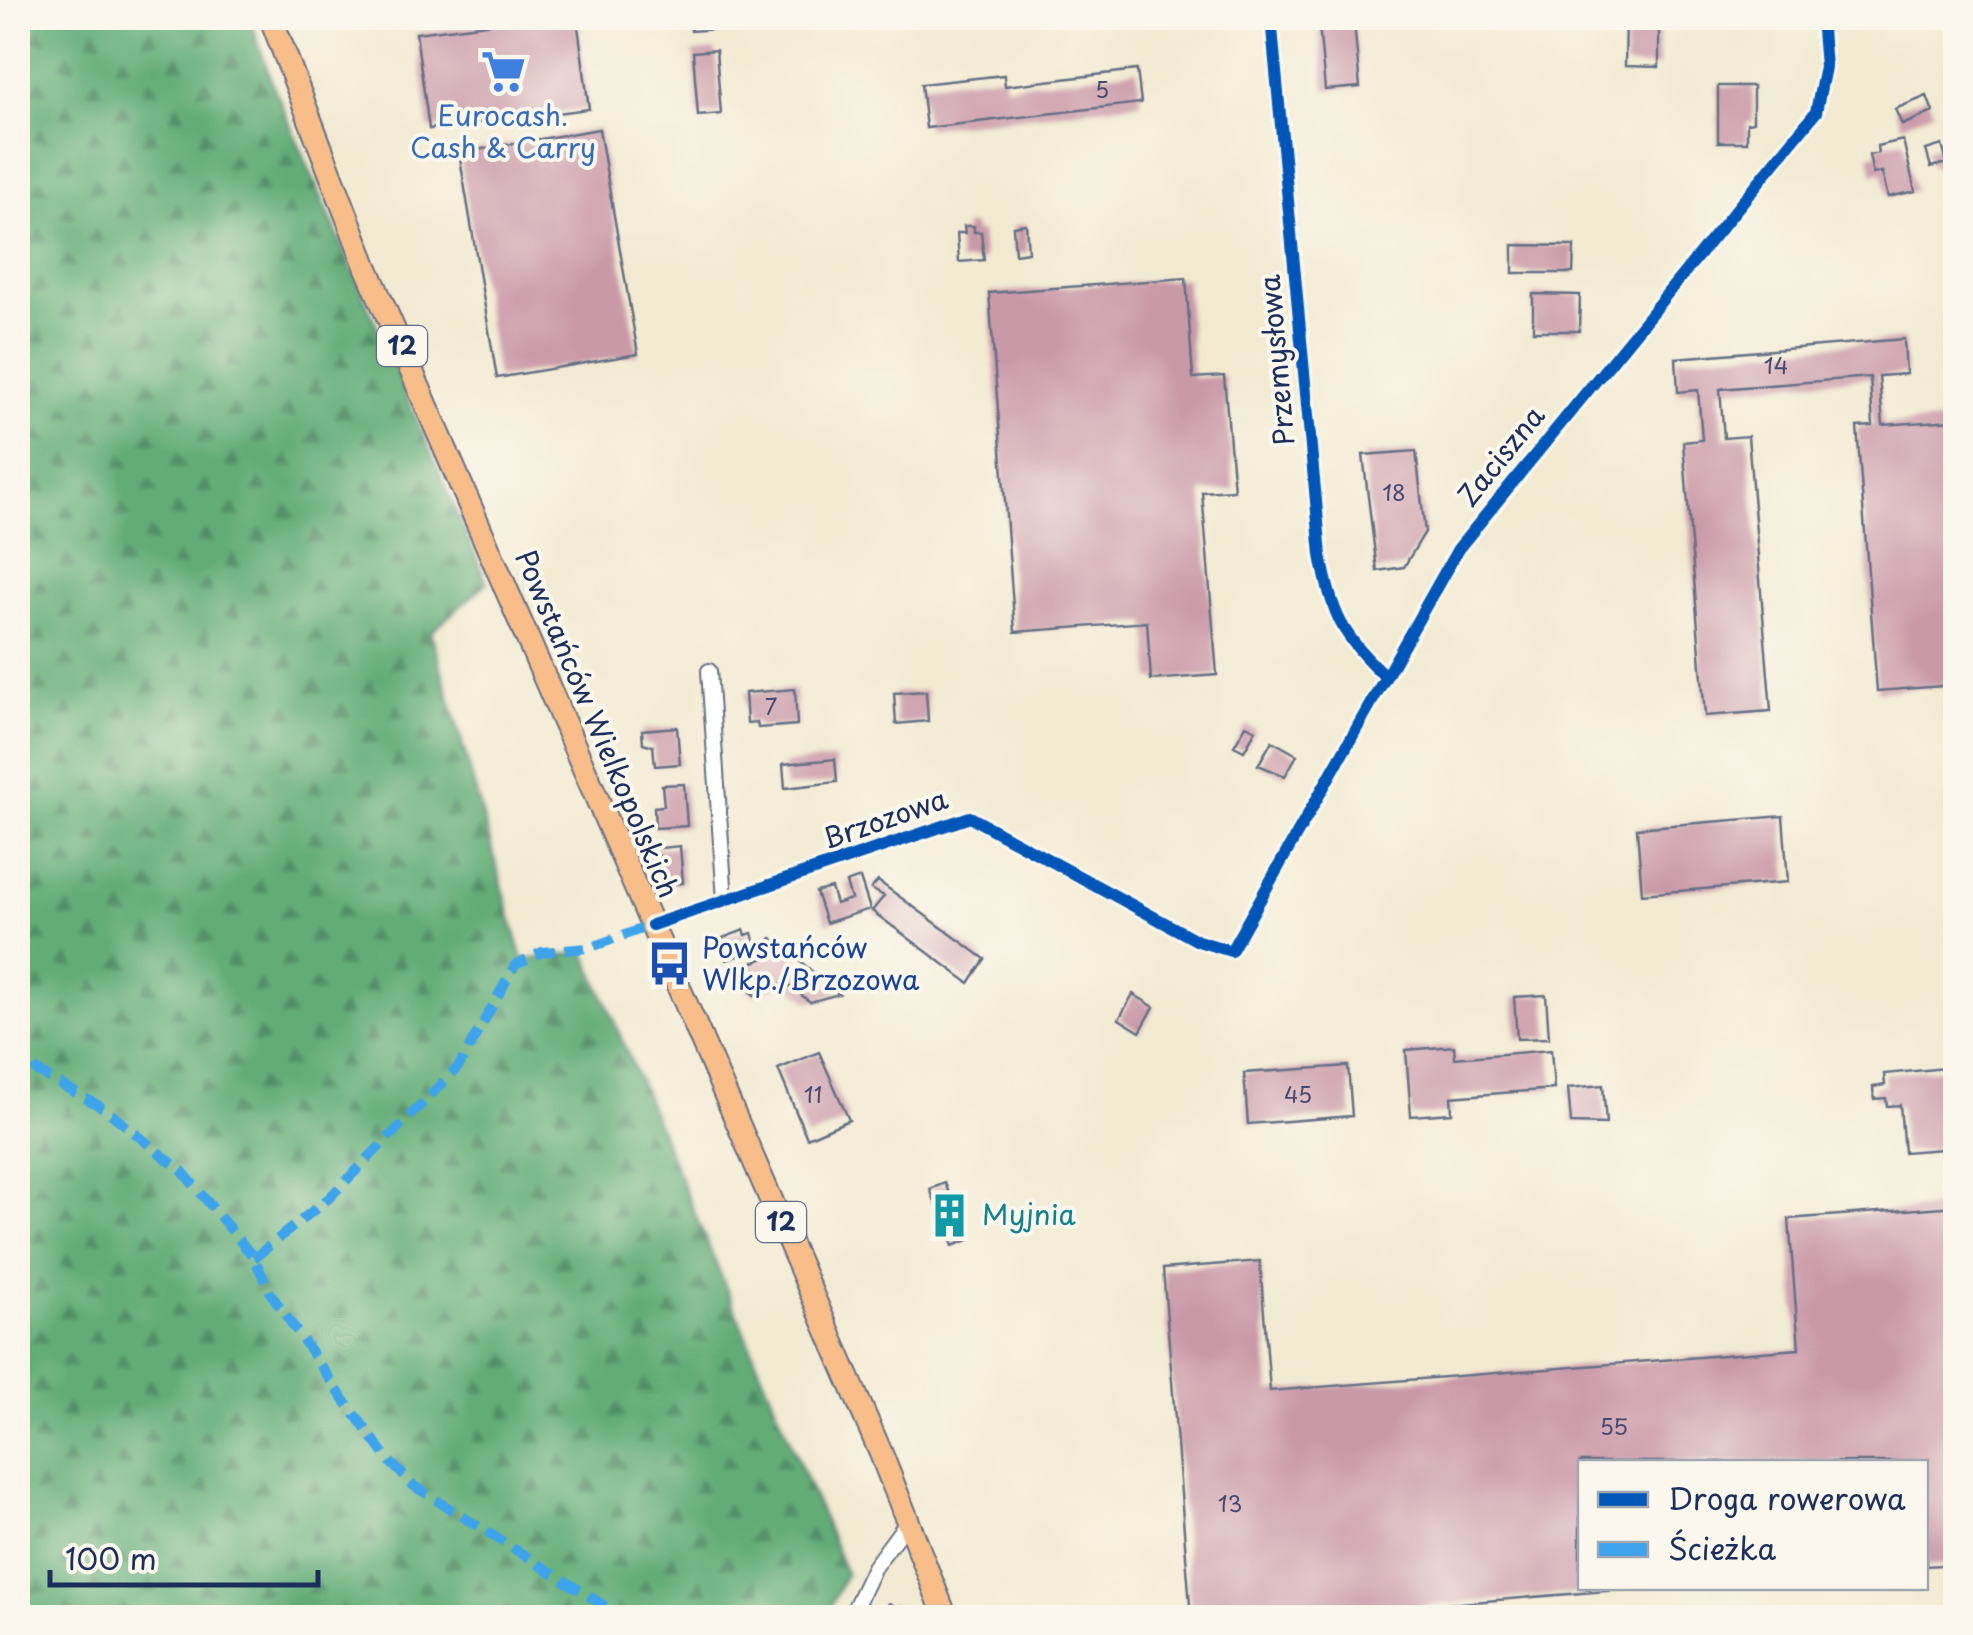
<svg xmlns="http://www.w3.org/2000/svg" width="1973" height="1635" font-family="'Playpen Sans',sans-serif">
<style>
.forest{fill:url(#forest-firs);stroke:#3e6e6a;stroke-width:2.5}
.building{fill:#ca99a8}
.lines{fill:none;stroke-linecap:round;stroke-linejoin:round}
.minor-casing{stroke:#667086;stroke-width:18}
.primary-casing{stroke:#667086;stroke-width:26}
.minor{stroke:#fff;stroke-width:14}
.primary{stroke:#f8bd89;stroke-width:22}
.quiet{stroke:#3da3ed;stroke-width:10;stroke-dasharray:20 10;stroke-linecap:butt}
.cycleway-casing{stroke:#fbf7ec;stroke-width:19}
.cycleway{stroke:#0057b8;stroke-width:12}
.labels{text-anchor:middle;stroke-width:8;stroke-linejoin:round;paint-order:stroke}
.number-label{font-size:22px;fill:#474a70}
.shield{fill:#fbf7ec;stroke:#5e6b89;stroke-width:2.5}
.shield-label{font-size:25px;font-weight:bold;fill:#1b2f5e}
.shop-label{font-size:28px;fill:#366cbe;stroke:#fbf7ec}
.street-label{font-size:28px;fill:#1b2f5e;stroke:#fbf7ec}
.transit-label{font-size:28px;fill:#164399;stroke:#fbf7ec;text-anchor:start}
.culture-label{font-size:28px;fill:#0d838f;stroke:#fbf7ec;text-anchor:start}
</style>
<defs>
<pattern id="forest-firs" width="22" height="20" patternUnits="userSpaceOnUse" patternTransform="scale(2.5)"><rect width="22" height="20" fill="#62ad77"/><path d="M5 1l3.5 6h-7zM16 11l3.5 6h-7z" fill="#508d65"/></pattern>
</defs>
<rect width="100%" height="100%" fill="#fbf7ec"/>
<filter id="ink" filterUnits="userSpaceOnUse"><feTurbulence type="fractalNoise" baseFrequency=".01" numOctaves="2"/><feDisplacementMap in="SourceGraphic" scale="20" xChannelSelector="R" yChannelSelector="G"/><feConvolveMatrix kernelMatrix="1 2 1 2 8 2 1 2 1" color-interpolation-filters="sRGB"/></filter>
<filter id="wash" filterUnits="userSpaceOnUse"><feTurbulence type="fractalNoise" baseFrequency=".0048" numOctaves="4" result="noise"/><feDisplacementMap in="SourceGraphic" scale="40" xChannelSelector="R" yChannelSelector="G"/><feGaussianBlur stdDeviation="2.25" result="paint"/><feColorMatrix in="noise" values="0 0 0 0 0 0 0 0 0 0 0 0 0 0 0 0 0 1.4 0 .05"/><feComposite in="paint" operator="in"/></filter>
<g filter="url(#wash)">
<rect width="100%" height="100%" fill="#f2ead1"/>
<path class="forest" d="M18,18h232l21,62 216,503 -56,49 92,328 62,-8 261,622 -21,43h-807z"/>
<g id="blocks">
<path class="building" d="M535,18h42l12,91 -160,20 -13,-96z
M690,18h98v6l-97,7z
M1626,18h33v49l-34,-1z
M1354,22l6,65 -35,3 -6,-66z
M716,50l5,64 -23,2 -5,-64z
M1137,70l4,33 -215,25 -5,-44 83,-9 1,11z
M1718,86h35v36l-6,1v19h-29z
M1927,96l6,16 -31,13 -7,-16z
M599,129l39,225 -141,24 -38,-225z
M1903,140l12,51 -27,6 -6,-25 -9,2 -4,-19 9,-2 -1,-7z
M1942,145l5,18 -16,4 -5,-17z
M1026,224l2,28 -13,2 -2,-28z
M964,226h10v6h7l3,28 -25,2 -2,-29h8z
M1513,245l61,1 -1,27h-60z
M1186,278l7,100 31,-2 10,114 -32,2 15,183 -66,5 -4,-58 -132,10 -26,-339z
M1533,294l47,1 -1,36h-46z
M1904,339l2,35 -27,2 4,49 71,-5 2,265 -79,6 -20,-264 16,-1 -3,-49 -150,12 4,49 24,-2 23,275 -66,5 -22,-274 19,-2 -4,-50 -20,2 -2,-34z
M1416,451l9,81 -21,35 -27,4 -14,-116z
M795,689l2,36 -39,3 -1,-6 -10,1 -2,-30z
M926,691l2,30 -32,3 -2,-31z
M1246,725l10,5 -12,21 -10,-5z
M677,727l3,37 -25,2 -2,-20 -10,-3 -1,-13z
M1272,741l25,14 -12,21 -27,-11z
M835,759l2,23 -52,6 -2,-24z
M684,784l3,42 -32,2 -1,-21 10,-1 -2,-21z
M1783,816l5,66 -146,12 -5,-66z
M680,846l3,37 -21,2 -3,-29 -18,1v-7z
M860,878l10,31 -44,14 -10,-31 15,-4 5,16 15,-5 -5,-16z
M878,881l107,78 -16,24 -97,-72 12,-15 -13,-7z
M744,930l2,5 6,-2 5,16 -30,11 -7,-21z
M772,938l67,56 -29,8 -24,-19 -32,12 -18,-17 5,-2 -3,-8 27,-10 -1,-12z
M1133,994l21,13 -14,25 -21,-13z
M1546,995l3,43 -32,1 -3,-42z
M1454,1046l1,12 96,-8 3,39 -103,8 1,16 -41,3 -5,-66z
M819,1052l30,68 -42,18 -29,-69z
M1348,1066l4,50 -104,8 -4,-51z
M1956,1067v81l-52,4 -4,-47 -13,1 -1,-8 -12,1 -1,-12 12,-2 -1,-11z
M1603,1085l3,39 -35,-1 -3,-35z
M945,1183l23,57 -15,6 -23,-57z
M1956,1206v358l-30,2v-104h-346v126l38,2 -341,28h-86l-28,-349 97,-8 10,130 529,-42 -10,-130z
M889,1603l29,15h-36z"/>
</g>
</g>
<g filter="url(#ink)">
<use href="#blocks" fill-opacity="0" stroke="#667086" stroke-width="2.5"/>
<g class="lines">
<defs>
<path id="minor" d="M1271,18l50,537c10,57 21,82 65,122
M709,671l16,229
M652,925l318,-108 228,124 33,10 227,-402 358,-437 9,-45 -4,-49
M850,1618l24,-51 34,-46"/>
<path id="primary" d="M271,18l95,248 514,1185 66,167"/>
</defs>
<use href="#minor" class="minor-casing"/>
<use href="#primary" class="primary-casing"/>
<use href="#minor" class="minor"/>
<use href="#primary" class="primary"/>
<path class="quiet" d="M18,1042l20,30 67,37 78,63 71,86 17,36 71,103 48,65 24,24 210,132
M254,1258l75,-60 130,-132 56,-101 27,-13 47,-4 63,-23"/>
<defs>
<path id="cycleway" d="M1271,18l50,537c10,57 21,82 65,122
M652,925l318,-108 228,124 33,10 227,-402 358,-437 9,-45 -4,-49"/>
</defs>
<use href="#cycleway" class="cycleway-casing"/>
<use href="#cycleway" class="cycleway"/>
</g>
</g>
<defs>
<symbol id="supermarket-bare" viewBox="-9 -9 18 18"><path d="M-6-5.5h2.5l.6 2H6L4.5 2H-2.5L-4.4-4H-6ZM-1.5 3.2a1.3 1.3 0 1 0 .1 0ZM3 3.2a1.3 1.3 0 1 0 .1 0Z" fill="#3f7fe0" stroke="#fbf7ec" stroke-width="2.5" paint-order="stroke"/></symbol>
<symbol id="bus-bare" viewBox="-9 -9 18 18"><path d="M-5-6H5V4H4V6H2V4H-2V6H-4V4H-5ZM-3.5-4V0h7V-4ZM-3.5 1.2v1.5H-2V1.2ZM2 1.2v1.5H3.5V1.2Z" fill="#1a4fb4" stroke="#fbf7ec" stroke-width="2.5" paint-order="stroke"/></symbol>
<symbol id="building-bare" viewBox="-9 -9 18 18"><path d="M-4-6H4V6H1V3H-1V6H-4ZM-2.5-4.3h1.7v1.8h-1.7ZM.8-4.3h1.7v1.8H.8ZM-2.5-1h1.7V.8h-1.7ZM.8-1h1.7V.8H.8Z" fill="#0f9aa8" stroke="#fbf7ec" stroke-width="2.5" paint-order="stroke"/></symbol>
</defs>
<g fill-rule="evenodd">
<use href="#supermarket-bare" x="472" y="40" width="63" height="63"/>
<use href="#bus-bare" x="638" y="932" width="63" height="63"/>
<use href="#building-bare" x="918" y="1184" width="63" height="63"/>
</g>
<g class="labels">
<g class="number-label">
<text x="1102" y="98">5</text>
<text x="1776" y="374">14</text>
<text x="1394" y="501">18</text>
<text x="771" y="715">7</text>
<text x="813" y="1103">11</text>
<text x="1298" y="1103">45</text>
<text x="1614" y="1435">55</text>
<text x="1230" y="1512">13</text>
</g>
<g class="shield">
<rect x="377" y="326" width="50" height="40" rx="8"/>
<rect x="756" y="1202" width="50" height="40" rx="8"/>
</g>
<g class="shield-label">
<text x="402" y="355">12</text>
<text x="781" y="1231">12</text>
</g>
<g class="shop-label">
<text x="503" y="126">Eurocash.<tspan x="503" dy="32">Cash &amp; Carry</tspan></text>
</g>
<g class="street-label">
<text transform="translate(1277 360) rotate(-95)" y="10">Przemysłowa</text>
<text transform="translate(1501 456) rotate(-51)" y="10">Zaciszna</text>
<text transform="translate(597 724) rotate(67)" y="10">Powstańców Wielkopolskich</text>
<text transform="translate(885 819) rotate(-19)" y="10">Brzozowa</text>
</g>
<g class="transit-label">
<text x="702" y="958">Powstańców<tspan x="702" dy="32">Wlkp./Brzozowa</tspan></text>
</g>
<g class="culture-label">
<text x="982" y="1225">Myjnia</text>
</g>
</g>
<rect width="1973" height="1635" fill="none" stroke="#fbf7ec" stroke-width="60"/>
<rect x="1578" y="1460" width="350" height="130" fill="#fbf7ec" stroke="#a1a7b3" stroke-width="2.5"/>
<rect x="1598" y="1492" width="50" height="15" fill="#0057b8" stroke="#a1a7b3" stroke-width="2.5"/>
<text x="1668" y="1510" font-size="30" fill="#1b2f5e">Droga rowerowa</text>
<rect x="1598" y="1542" width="50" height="15" fill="#3da3ed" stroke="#a1a7b3" stroke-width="2.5"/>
<text x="1668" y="1560" font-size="30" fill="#1b2f5e">Ścieżka</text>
<path d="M50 1570v15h268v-15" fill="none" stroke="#1b2f5e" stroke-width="5"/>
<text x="65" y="1570" font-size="30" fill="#1b2f5e" stroke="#fbf7ec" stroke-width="8" paint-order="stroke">100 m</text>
</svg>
